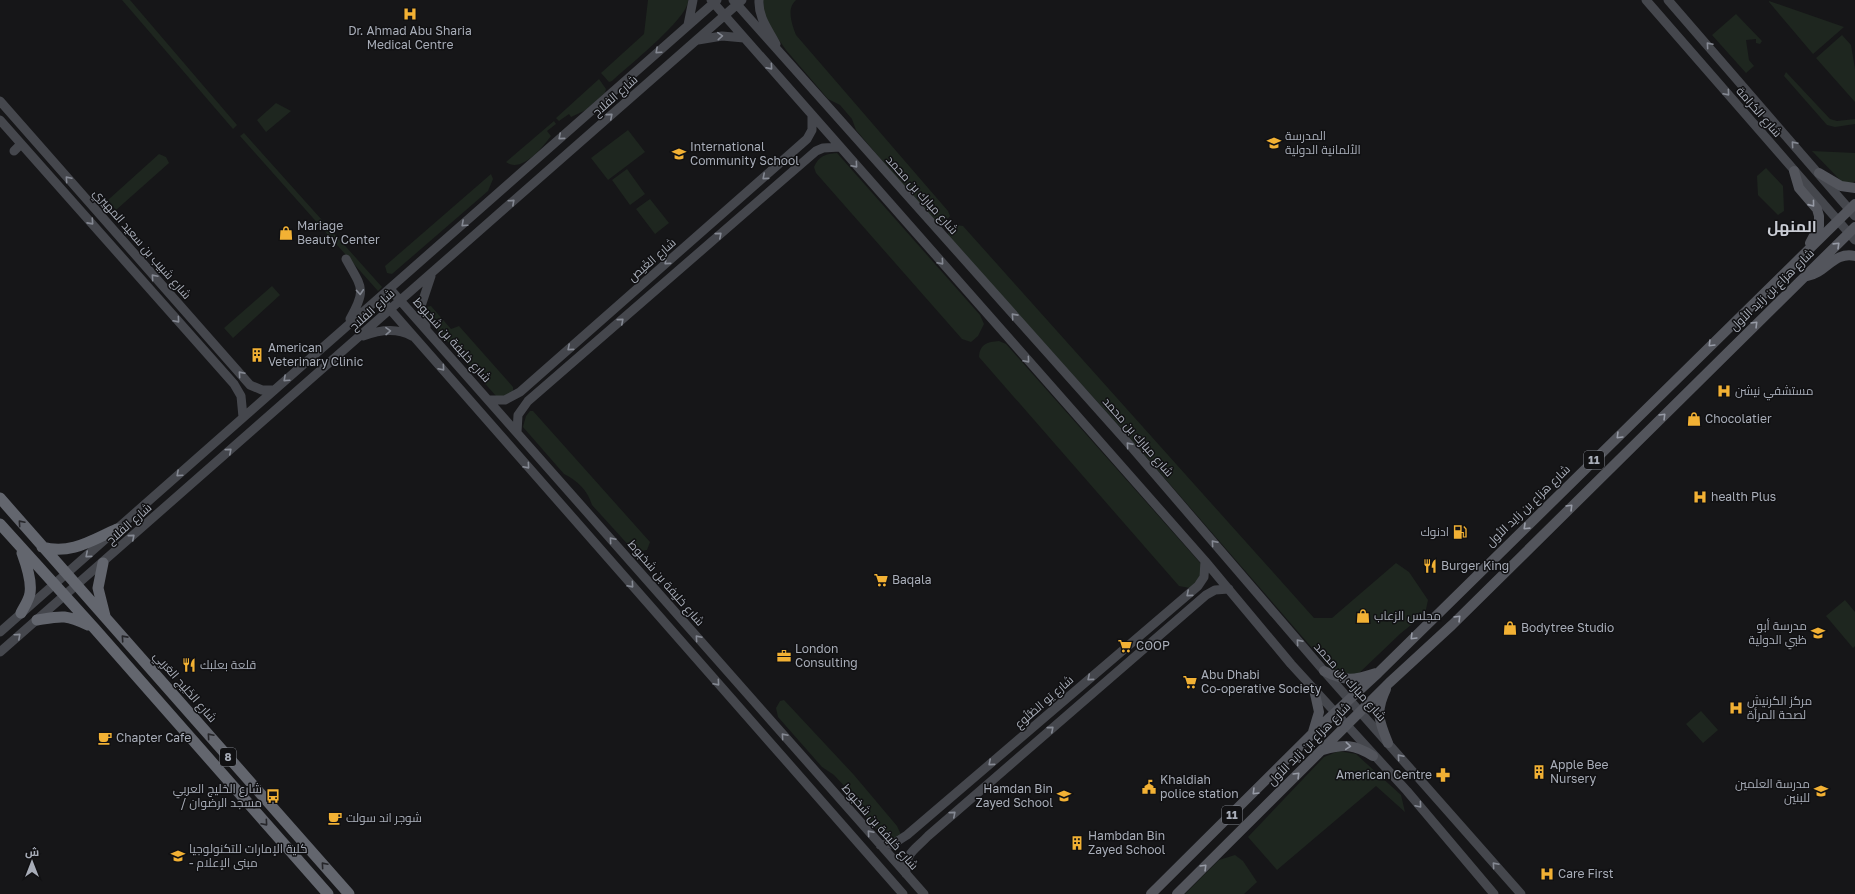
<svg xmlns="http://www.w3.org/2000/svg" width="1855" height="894" font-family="'Golos Text',Cairo,sans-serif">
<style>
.green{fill:#1e261f}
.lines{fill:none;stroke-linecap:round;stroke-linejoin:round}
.secondary{stroke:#45474d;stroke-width:9}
.primary{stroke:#53555c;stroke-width:10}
.highway{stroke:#63666e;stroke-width:11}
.oneway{stroke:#858993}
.oneway2{stroke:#979ba6}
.oneway3{stroke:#26262a}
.labels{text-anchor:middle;stroke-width:3;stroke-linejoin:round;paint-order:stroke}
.shield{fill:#111113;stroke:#7b7e86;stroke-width:1}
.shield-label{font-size:11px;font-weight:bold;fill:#a8adb8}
.poi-label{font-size:12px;fill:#a8adb8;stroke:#111113;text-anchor:start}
.street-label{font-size:12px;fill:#a8adb8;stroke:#111113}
.district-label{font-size:16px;font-weight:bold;fill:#c9ccd4;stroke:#111113}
</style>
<rect width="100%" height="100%" fill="#161618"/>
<path class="green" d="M122,0h8l107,125 -4,4z
M648,0h40c2,17 -62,68 -76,81l-3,1 -8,-9 43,-39z
M763,0h33c-10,9 -4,24 0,35l152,176 2,5c-4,6 -7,9 -14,8l-80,-94 -4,-11 -12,-14 -12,-6 -42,-49 -21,-30z
M1769,1l75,26 -31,27 -44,-52z
M1736,14l26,27 -2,3 -4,-1v-4l-10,1 3,20 5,6 -8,7 -34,-38z
M1842,35l9,10 4,24v33l-39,-44z
M1786,72l44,47 7,2 18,-2v5l-20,3 -8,-2 -43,-49z
M599,79l7,10 -1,4 -19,17 -15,7 -2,-3 -10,7 -3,-3z
M276,103l15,8 -25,21 -9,-12z
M554,121l2,3 -9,7 4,5c-8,11 -30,38 -45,26z
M628,130l17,22 -37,28 -17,-22z
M244,133l138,154 -4,4 -138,-155z
M1812,151l43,2v28l-3,3 -9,-1z
M837,153l143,162 4,9 -6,12 -7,6 -9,-3 -146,-166 -2,-6c5,-11 11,-13 23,-14z
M159,154l7,3 3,6 -53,47 -8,-10z
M1766,168l17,18 1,25 -6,4 -20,-20 -1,-19z
M627,169l18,25 -15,11 -18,-25z
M491,174l2,5 -5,12 -96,83 -5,-1 -2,-7z
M650,199l19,24 -14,11 -19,-25z
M957,225l6,1 351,392h18l64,-55 13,9 19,28 -3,14 -24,19 -44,42 -14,2 -11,-6 -210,-242 -173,-191 -1,-5z
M272,286l8,9 -47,43 -9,-10z
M431,306l20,23 8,-3 54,61v7l-7,3 -10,-1 -70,-79v-10z
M999,341l7,3 196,221c1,11 -4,16 -12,23l-11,-2 -200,-229c1,-13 8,-15 20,-16z
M530,411h3l117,131 -3,8 -7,1 -8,-2 -40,-44c-4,-14 -15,-25 -28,-31l-41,-47 3,-11z
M1845,600l10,12v34l-2,2 -27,-32z
M784,700l70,75 43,51 5,11 -11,5 -6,-3 -34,-40 -3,-9 -14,-15 -12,-8 -44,-50 -2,-9 4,-7z
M1701,711l17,19 -15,13 -17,-19z
M1339,751l17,3 45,41 4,17 -29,-26 -99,84 -29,-33 76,-80z
M1235,855l8,6 14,21 -13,12h-59l34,-34z"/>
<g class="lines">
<path class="secondary" d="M711,0l494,561 86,103 116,127 87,103
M733,0l395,443 196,228 197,223
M759,0c-1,17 9,29 17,44
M1646,0l209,240
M1668,0l187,216
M688,25l5,-25
M698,40l24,-4 22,2
M0,101l250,284 12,5h12
M0,120l234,264 7,12 2,21
M14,151l7,-7
M346,259c16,29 21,30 4,60
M390,289l534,605
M380,298l523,596
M426,327l-5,-21 10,-30
M363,336c16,-6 33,-9 49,0
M488,400h17l15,-8 287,-253 5,-9v-14
M517,432l1,-17 10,-14 288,-250 7,-3 17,-1
M0,632l717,-632
M0,652l742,-652
M880,845l13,-1 14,-9 291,-249 6,-9 1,-16
M906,874c-1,-22 9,-24 22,-38l278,-241 9,-5 14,-1"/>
<path class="primary" d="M1794,171l5,17 18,21 2,7v10l-9,17
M1819,173l22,13 14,2
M1807,276c19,-3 27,-25 48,-20
M1324,671c22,11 30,9 52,2
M1386,689c-11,23 -7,32 2,54
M1313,732l6,-20 -5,-23
M1323,750c21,-6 31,-6 50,6
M1151,894l161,-160 66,-61 477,-469
M1177,894l212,-211 63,-58 403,-398"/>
<path class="highway" d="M0,498l349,396
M0,524l95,105 233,265
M42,547c29,8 50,-7 75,-18
M103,563l-5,25 7,28
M21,613c3,-6 8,-13 9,-20 2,-13 -4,-29 -8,-40
M37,620c24,-4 28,-6 51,5"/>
</g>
<defs><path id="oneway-chevron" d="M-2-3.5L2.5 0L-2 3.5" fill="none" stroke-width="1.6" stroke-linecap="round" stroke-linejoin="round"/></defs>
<g class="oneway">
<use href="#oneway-chevron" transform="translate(720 36) rotate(-4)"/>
<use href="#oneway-chevron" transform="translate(1709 45) rotate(-131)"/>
<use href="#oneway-chevron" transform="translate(658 51) rotate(138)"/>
<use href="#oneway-chevron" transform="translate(770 67) rotate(49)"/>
<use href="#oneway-chevron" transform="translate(1727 93) rotate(49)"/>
<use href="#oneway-chevron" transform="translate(610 116) rotate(-41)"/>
<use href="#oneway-chevron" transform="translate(561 137) rotate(139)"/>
<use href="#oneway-chevron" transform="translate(1794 144) rotate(-131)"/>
<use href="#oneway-chevron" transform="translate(855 165) rotate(49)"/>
<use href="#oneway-chevron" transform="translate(765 177) rotate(139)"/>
<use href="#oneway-chevron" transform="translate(68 179) rotate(-131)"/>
<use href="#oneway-chevron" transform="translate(512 202) rotate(-42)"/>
<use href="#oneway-chevron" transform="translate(91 222) rotate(48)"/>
<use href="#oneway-chevron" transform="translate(464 224) rotate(138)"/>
<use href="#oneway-chevron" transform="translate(719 235) rotate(-41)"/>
<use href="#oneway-chevron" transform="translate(667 262) rotate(139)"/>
<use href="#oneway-chevron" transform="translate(941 262) rotate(49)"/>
<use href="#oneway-chevron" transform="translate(154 277) rotate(-131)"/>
<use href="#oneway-chevron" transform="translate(360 292) rotate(86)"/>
<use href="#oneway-chevron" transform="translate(1014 316) rotate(-132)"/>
<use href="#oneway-chevron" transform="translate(177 320) rotate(49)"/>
<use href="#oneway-chevron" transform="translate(621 321) rotate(-41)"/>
<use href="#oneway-chevron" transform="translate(388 331) rotate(-1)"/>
<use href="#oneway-chevron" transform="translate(570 348) rotate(139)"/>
<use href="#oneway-chevron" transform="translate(1027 360) rotate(49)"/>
<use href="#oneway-chevron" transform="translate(442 368) rotate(49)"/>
<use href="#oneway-chevron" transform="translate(241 374) rotate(-131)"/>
<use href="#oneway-chevron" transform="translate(286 379) rotate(138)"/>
<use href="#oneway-chevron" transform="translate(1129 445) rotate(-131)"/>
<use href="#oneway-chevron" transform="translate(229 451) rotate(-41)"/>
<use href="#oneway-chevron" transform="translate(527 466) rotate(49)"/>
<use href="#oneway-chevron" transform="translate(179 474) rotate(138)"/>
<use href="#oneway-chevron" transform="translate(132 537) rotate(-41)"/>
<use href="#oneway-chevron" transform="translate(612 540) rotate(-131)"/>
<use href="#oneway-chevron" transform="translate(1214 543) rotate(-131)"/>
<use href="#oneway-chevron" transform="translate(88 555) rotate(139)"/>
<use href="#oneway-chevron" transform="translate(631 585) rotate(49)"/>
<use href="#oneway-chevron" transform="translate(1189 594) rotate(139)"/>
<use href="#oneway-chevron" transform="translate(18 636) rotate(-42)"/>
<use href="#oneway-chevron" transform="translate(698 638) rotate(-131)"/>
<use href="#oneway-chevron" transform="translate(1299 642) rotate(-131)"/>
<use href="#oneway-chevron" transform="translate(1090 678) rotate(140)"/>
<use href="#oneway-chevron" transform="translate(717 683) rotate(49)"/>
<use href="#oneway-chevron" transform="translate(1051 729) rotate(-41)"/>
<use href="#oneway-chevron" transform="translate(784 736) rotate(-131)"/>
<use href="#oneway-chevron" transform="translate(1400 757) rotate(-131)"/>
<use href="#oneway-chevron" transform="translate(991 763) rotate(139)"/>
<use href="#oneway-chevron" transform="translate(1419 805) rotate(50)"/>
<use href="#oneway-chevron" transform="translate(953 814) rotate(-41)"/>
<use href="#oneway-chevron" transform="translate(870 833) rotate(-131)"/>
<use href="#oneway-chevron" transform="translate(1495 865) rotate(-131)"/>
</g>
<g class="oneway2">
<use href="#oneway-chevron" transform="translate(1812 204) rotate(51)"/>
<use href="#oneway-chevron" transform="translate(1837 245) rotate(-44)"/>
<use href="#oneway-chevron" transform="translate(1755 324) rotate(-45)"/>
<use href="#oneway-chevron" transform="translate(1711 344) rotate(135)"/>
<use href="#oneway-chevron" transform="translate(1663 416) rotate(-45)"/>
<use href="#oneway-chevron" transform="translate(1619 436) rotate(135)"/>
<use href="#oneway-chevron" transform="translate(1570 507) rotate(-45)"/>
<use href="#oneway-chevron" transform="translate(1526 527) rotate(136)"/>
<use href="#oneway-chevron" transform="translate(1458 618) rotate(-45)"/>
<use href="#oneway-chevron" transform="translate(1413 637) rotate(135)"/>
<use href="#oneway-chevron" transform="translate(1348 746) rotate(5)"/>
<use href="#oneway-chevron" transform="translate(1297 775) rotate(-45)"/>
<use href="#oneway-chevron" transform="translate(1255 792) rotate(135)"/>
<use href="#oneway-chevron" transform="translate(1204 867) rotate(-45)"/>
</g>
<g class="oneway3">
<use href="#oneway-chevron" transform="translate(21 523) rotate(-131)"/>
<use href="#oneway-chevron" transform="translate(124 638) rotate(-132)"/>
<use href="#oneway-chevron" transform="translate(210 736) rotate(-131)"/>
<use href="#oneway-chevron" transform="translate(265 823) rotate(49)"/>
<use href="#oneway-chevron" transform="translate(324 865) rotate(-131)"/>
</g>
<defs>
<symbol id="hospital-bare" viewBox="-9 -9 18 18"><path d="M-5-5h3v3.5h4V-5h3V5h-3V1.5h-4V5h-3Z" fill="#f2b134" stroke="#111113" stroke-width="2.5" paint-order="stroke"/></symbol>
<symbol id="school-bare" viewBox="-9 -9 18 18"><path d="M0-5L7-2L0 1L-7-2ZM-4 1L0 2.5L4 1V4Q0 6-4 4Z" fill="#f2b134" stroke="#111113" stroke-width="2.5" paint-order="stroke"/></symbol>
<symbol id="shop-bare" viewBox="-9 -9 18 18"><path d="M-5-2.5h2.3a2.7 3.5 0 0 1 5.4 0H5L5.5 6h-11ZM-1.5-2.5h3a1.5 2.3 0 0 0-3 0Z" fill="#f2b134" stroke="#111113" stroke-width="2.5" paint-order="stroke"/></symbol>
<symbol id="building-bare" viewBox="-9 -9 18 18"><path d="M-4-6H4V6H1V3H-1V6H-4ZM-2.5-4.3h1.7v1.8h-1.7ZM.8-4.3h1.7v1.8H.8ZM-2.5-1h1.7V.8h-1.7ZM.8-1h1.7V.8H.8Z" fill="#f2b134" stroke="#111113" stroke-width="2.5" paint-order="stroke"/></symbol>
<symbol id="fuel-bare" viewBox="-9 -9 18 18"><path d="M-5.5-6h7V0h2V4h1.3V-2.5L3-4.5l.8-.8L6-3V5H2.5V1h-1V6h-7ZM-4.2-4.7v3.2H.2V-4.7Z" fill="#f2b134" stroke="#111113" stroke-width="2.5" paint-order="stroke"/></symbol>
<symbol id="restaurant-bare" viewBox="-9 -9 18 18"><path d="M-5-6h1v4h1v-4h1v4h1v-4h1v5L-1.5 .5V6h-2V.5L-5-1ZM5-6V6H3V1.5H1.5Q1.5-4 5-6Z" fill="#f2b134" stroke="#111113" stroke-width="2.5" paint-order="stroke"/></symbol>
<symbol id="supermarket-bare" viewBox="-9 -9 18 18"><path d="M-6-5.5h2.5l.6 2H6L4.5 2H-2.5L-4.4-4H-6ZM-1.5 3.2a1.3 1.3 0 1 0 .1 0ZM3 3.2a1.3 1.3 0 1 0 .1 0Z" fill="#f2b134" stroke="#111113" stroke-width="2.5" paint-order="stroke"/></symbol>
<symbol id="office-bare" viewBox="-9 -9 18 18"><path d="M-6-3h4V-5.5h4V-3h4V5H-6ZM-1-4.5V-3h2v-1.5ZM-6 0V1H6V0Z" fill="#f2b134" stroke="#111113" stroke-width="2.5" paint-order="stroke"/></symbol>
<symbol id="cafe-bare" viewBox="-9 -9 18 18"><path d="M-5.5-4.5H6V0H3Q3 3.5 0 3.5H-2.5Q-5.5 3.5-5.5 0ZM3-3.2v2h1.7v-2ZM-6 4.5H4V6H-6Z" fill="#f2b134" stroke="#111113" stroke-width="2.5" paint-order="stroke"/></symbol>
<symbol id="pharmacy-bare" viewBox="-9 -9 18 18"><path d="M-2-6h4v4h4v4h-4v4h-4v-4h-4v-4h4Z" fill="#f2b134" stroke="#111113" stroke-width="2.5" paint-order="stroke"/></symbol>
<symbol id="civic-bare" viewBox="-9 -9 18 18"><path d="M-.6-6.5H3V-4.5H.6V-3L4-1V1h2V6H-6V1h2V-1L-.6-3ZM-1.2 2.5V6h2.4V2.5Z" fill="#f2b134" stroke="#111113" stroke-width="2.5" paint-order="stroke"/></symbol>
<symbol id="bus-bare" viewBox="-9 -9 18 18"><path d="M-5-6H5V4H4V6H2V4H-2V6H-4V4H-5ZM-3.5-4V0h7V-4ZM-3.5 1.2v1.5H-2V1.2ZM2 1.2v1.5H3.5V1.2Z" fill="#f2b134" stroke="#111113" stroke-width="2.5" paint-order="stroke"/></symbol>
</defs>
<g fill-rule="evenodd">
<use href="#hospital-bare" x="400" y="4" width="20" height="20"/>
<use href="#school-bare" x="1264" y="133" width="20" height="20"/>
<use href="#school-bare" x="669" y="144" width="20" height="20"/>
<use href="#shop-bare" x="276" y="223" width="20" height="20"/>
<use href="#building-bare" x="247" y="345" width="20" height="20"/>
<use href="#hospital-bare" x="1714" y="381" width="20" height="20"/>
<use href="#shop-bare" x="1684" y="409" width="20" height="20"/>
<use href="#hospital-bare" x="1690" y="487" width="20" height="20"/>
<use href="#fuel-bare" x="1450" y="522" width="20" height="20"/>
<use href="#restaurant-bare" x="1420" y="556" width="20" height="20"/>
<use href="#supermarket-bare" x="871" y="570" width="20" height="20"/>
<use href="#shop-bare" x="1353" y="606" width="20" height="20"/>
<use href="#shop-bare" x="1500" y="618" width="20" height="20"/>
<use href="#school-bare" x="1808" y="623" width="20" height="20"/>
<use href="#supermarket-bare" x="1115" y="636" width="20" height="20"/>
<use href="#office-bare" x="774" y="646" width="20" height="20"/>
<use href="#restaurant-bare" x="179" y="655" width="20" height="20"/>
<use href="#supermarket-bare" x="1180" y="672" width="20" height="20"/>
<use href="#hospital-bare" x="1726" y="698" width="20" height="20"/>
<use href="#cafe-bare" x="95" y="728" width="20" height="20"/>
<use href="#building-bare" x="1529" y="762" width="20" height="20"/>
<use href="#pharmacy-bare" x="1433" y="765" width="20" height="20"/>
<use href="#civic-bare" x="1139" y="777" width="20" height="20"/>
<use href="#school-bare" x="1811" y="781" width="20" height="20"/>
<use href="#bus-bare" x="263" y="786" width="20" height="20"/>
<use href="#school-bare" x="1054" y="786" width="20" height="20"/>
<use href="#cafe-bare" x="325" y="808" width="20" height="20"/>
<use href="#building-bare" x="1067" y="833" width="20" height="20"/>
<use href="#school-bare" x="168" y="846" width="20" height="20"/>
<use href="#hospital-bare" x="1537" y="864" width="20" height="20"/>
</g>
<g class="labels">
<g class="shield">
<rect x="1584" y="451" width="20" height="18" rx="3"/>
<rect x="220" y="748" width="16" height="18" rx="3"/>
<rect x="1222" y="806" width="20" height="18" rx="3"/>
</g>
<g class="shield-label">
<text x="1594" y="464">11</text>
<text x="228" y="761">8</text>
<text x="1232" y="819">11</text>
</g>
<g class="poi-label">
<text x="410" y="35" text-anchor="middle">Dr. Ahmad Abu Sharia<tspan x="410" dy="14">Medical Centre</tspan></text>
<text x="1285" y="140">المدرسة<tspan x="1285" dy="14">الألمانية الدولية</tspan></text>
<text x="690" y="151">International<tspan x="690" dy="14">Community School</tspan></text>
<text x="297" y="230">Mariage<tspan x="297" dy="14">Beauty Center</tspan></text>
<text x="268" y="352">American<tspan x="268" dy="14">Veterinary Clinic</tspan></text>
<text x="1735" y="395">مستشفي نيشن</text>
<text x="1705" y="423">Chocolatier</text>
<text x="1711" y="501">health Plus</text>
<text x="1449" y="536" text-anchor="end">ادنوك</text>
<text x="1441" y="570">Burger King</text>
<text x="892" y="584">Baqala</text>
<text x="1374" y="620">مجلس الزعاب</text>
<text x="1807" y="630" text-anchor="end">مدرسة أبو<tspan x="1807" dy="14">ظبي الدولية</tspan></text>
<text x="1521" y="632">Bodytree Studio</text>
<text x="1136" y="650">COOP</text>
<text x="795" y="653">London<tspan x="795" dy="14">Consulting</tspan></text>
<text x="200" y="669">قلعة بعلبك</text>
<text x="1201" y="679">Abu Dhabi<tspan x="1201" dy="14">Co-operative Society</tspan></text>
<text x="1747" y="705">مركز الكرنيش<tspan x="1747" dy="14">لصحة المرأة</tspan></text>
<text x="116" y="742">Chapter Cafe</text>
<text x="1550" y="769">Apple Bee<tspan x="1550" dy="14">Nursery</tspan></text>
<text x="1432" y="779" text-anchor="end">American Centre</text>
<text x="1160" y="784">Khaldiah<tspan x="1160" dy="14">police station</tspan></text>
<text x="1810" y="788" text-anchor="end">مدرسة العلمين<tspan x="1810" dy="14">للبنين</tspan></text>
<text x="262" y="793" text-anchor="end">شارع الخليج العربي<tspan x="262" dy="14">/ مسجد الرضوان</tspan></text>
<text x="1053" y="793" text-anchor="end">Hamdan Bin<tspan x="1053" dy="14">Zayed School</tspan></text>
<text x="346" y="822">شوجر اند سولت</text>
<text x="1088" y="840">Hambdan Bin<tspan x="1088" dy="14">Zayed School</tspan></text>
<text x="189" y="853">كلية الإمارات للتكنولوجيا<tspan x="189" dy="14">- مبنى الإعلام</tspan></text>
<text x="1558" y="878">Care First</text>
</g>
<g class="street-label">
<text transform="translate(615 96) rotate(-41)" y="4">شارع الفلاح</text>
<text transform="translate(1759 112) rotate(49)" y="4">شارع الكرامة</text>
<text transform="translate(922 195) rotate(48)" y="4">شارع مبارك بن محمد</text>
<text transform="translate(142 244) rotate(49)" y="4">شارع شبيب بن سعيد المهيري</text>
<text transform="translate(652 260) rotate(-41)" y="4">شارع الغَيص</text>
<text transform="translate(1772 290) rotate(-44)" y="4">شارع هزاع بن زايد الأول</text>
<text transform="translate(372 310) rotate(-42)" y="4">شارع الفلاح</text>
<text transform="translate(452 340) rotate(48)" y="4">شارع خليفة بن شخبوط</text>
<text transform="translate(1138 437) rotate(49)" y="4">شارع مبارك بن محمد</text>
<text transform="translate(1528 506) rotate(-44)" y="4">شارع هزاع بن زايد الأول</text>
<text transform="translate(129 524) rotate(-41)" y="4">شارع الفلاح</text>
<text transform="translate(666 583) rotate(49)" y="4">شارع خليفة بن شخبوط</text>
<text transform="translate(1350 682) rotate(48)" y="4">شارع مبارك بن محمد</text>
<text transform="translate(185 687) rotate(49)" y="4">شارع الخَلِيج العَربِي</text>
<text transform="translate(1044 702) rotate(-41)" y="4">شارع يَو الضُّلُوع</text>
<text transform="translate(1309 744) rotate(-45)" y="4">شارع هزاع بن زايد الأول</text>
<text transform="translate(880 827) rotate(49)" y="4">شارع خليفة بن شخبوط</text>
</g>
<g class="district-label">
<text x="1792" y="232">المنهل</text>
</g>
</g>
<g transform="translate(32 862)" stroke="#111113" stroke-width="3" paint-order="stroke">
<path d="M0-3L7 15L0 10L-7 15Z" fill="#a8adb8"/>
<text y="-6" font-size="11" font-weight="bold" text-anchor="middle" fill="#a8adb8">ش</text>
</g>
</svg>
